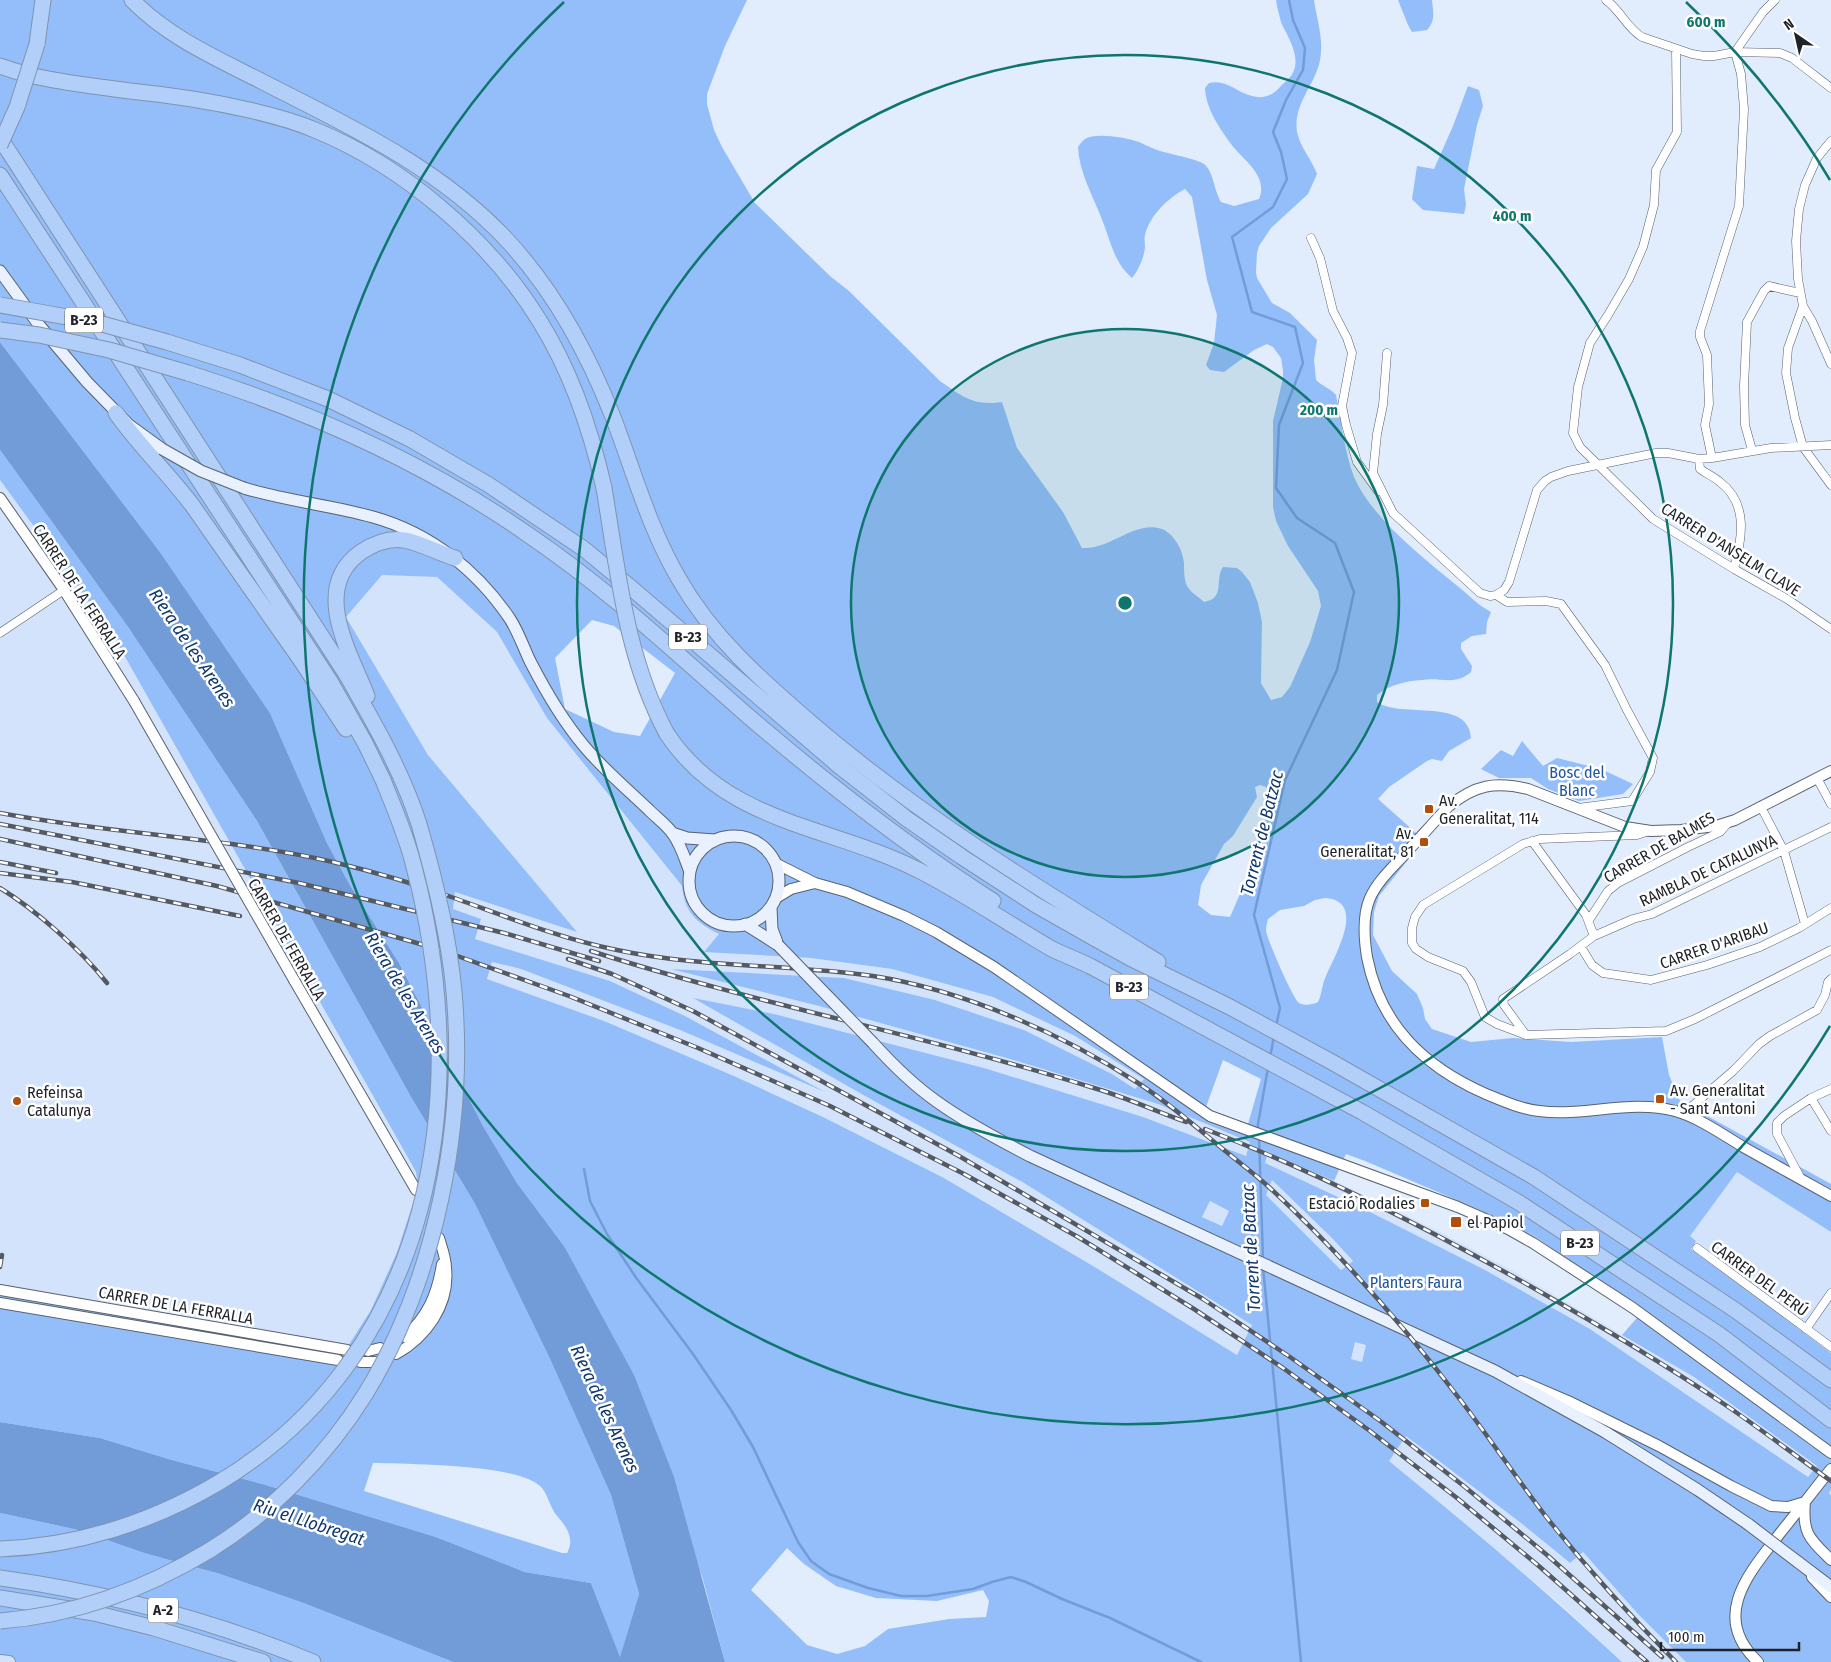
<svg xmlns="http://www.w3.org/2000/svg" width="1831" height="1662" font-family="'Fira Sans Condensed',sans-serif">
<style>
.built{fill:#d3e3fb}
.green{fill:#94bef9;fill-rule:evenodd}
.water{fill:#729cd8}
.lines{fill:none;stroke-linecap:round;stroke-linejoin:round}
.stream{stroke:#729cd8;stroke-width:2.5}
.minor-casing{stroke:#586270;stroke-width:9}
.tertiary-casing{stroke:#586270;stroke-width:12}
.secondary-casing{stroke:#586270;stroke-width:13}
.primary-casing{stroke:#7f93b0;stroke-width:14}
.motorway-casing{stroke:#7f93b0;stroke-width:17}
.minor{stroke:#fff;stroke-width:8}
.tertiary{stroke:#fff;stroke-width:10}
.secondary{stroke:#e8f1fd;stroke-width:11}
.primary{stroke:#d1e2fb;stroke-width:12}
.motorway{stroke:#b2cff9;stroke-width:15}
.rail-casing{stroke:#545a63;stroke-width:4.5}
.rail{stroke:#fff;stroke-width:2.5;stroke-dasharray:8;stroke-linecap:butt}
.tertiary-bridge-casing{stroke:#586270;stroke-width:12;stroke-linecap:butt}
.secondary-bridge-casing{stroke:#586270;stroke-width:13;stroke-linecap:butt}
.motorway-bridge-casing{stroke:#7f93b0;stroke-width:17;stroke-linecap:butt}
.tertiary-bridge{stroke:#fff;stroke-width:10}
.secondary-bridge{stroke:#e8f1fd;stroke-width:11}
.motorway-bridge{stroke:#b2cff9;stroke-width:15}
.ring{fill:none;stroke:#0f766e;stroke-width:2.5}
.poi-dot{fill:#b04f0c;stroke:#fff;stroke-width:2}
.labels{text-anchor:middle;stroke-width:5;stroke-linejoin:round;paint-order:stroke}
.shield{fill:#fff;stroke:#626569;stroke-width:1}
.shield-label{font-size:15px;font-weight:bold;fill:#1f2329}
.street-label{font-size:16px;fill:#1f2329;stroke:#fff}
.park-label{font-size:16px;fill:#20559e;stroke:#fff}
.poi-label{font-size:16px;fill:#1f2329;stroke:#fff;text-anchor:start}
.water-label{font-size:18px;font-style:italic;fill:#10386f;stroke:#fff}
.centre{fill:#0f766e;stroke:#fff;stroke-width:2.5}
.ring-label{font-size:15px;text-anchor:middle;font-weight:bold;fill:#0f766e;stroke:#fff;stroke-width:5;stroke-linejoin:round;paint-order:stroke}
</style>
<rect width="100%" height="100%" fill="#e1ecfd"/>
<path class="built" d="M0,480l111,152 305,541 2,15 -21,64 -26,58 -23,36 -348,-61z
M382,575l55,2 60,55 50,86 135,169 1,10 20,30 16,7 -14,17 106,7 81,11 101,28 82,39 69,43 -8,11 -24,-16 -88,-44 -89,-30 -91,-22 -169,-9 144,37 191,53 148,45 92,38 -4,14 -104,-39 -158,-49 -210,-54 -79,-15 170,97 159,87 228,142 -15,30 -139,-86 -154,-91 -121,-61 -89,-41 -130,-55 -117,-42 5,-17 29,7 159,61 138,59 -133,-73 -75,-35 -135,-42 -22,-30 2,-17 121,39 -148,-176 -82,-139z
M1268,1151l71,32 101,49 75,40 179,105 124,89 -10,11 -218,-148 -220,-117 -105,-49z
M1736,1171l95,61v121l-140,-104 -1,-13z
M1272,1180l60,58 21,23 -12,9 -75,-75z
M1210,1201l19,10 -7,15 -20,-9z
M1355,1341l12,3 -5,18 -12,-3z
M1406,1435l115,88 48,40 13,-12 56,63 48,48h-64l-58,-55 -175,-146z"/>
<path class="green" d="M0,0h747l-22,46 -18,48v10l7,26 8,17 33,56 75,73 19,15 91,90c23,16 33,25 62,21l15,46 46,64 19,36c29,2 52,-28 80,-19 12,5 21,21 22,34 0,6 0,17 3,23 3,6 12,11 17,16 22,-4 10,-22 19,-35l14,1 5,4 8,10 8,21 4,19 -1,61 10,17 11,-3 8,-10 20,-45 11,-36 -3,-15 -30,-45 -12,-25 -3,-14v-86l10,-43v-7l-2,-13 -8,-11 -6,-3 -13,6 -30,22 -14,-2 -4,-5 8,-22 3,-28 -10,-35 -15,-83 -7,-8c-17,9 -35,26 -40,46 -1,4 0,7 0,11 0,10 -7,25 -13,32 -19,-16 -22,-40 -31,-61 -9,-23 -22,-45 -23,-70 2,-3 4,-6 7,-8 11,-7 42,-1 54,3 9,4 18,9 29,11 7,2 31,7 36,11 10,8 10,27 17,38l13,4 25,-7c10,-23 -16,-39 -28,-55 -12,-17 -25,-35 -26,-56l4,-5c18,-4 27,9 43,13 11,3 20,0 28,-9 5,-5 12,-10 14,-17 6,-16 -7,-34 -13,-48 -2,-7 -4,-15 -5,-22h38c3,21 10,39 6,60 -5,26 -27,43 -23,72 3,15 15,28 20,42l-9,20 -37,34 -12,18 -2,7 -1,19 1,6 15,25 18,10 27,27 -3,20 2,20c6,6 14,8 20,15 5,24 9,59 18,82 18,41 67,79 101,107 14,11 20,19 36,28l-4,10 -1,12 -14,2 -11,7v6l11,17 -1,6c-15,14 -31,5 -49,8 -16,1 -33,5 -45,15v7c24,17 92,-5 94,36l-22,13 -7,10 -10,-2 -5,2 -38,26 -11,12 46,41 -45,56 -5,16 -1,23 19,36 25,23 6,14 2,11 7,10 39,13 42,-4 58,4 91,-5 7,38 11,26 151,83v48l-94,-60 -47,64 6,5 -5,8 140,104v137l-2,3 2,2v167h-145l-48,-48 -55,-62 -13,11 -49,-40 -115,-87 -17,25c80,65 158,131 233,201h-897l-23,-86 -138,-330 -47,-63 -34,-57 -84,-163 -48,-76 -24,-44 -57,-130 -110,-161 -160,-210zM382,575l55,2 60,55 50,86 135,168c2,25 15,38 37,48l-15,18 107,6 81,11 101,28 82,39 69,43 -9,10 -23,-15 -88,-44 -89,-30 -91,-22 -173,-9 148,37 191,53 148,45 92,38 -4,14 -103,-39 -159,-49 -210,-54 -81,-16 172,98 159,87 228,142 -15,30 -139,-86 -154,-91 -121,-61 -89,-41 -130,-55 -117,-42 5,-17 29,7 159,61 145,62 -140,-76 -75,-35 -135,-42 6,-20 -28,-10 2,-17 122,40 -149,-177 -82,-138zM592,620l22,6 61,47 -35,63 -26,-4 -49,-23 -10,-51zM1260,785l6,2 3,6 -8,62 -8,18 -13,21 -10,23 -19,-2 -13,-10 3,-20 23,-41 9,-8 24,-39 -2,-10zM1325,898c43,3 9,58 1,78 -4,8 -4,18 -8,26 -6,3 -14,4 -19,1 -7,-6 -31,-62 -33,-72 0,-5 1,-8 2,-12l12,-9 24,-4 11,-6zM1223,1060l38,19 -13,45 -32,-9 -10,-8zM1268,1152l66,29 12,-27 19,7 115,49 54,26 109,75 -21,24 72,42 123,89 -9,11 -218,-148 -107,-60 -113,-57 -105,-49zM1272,1180l60,58 21,23 -12,9 -75,-75zM1210,1201l19,10 -7,15 -20,-9zM1355,1342l11,3 -4,17 -11,-3zM787,1548l17,16 32,22 40,12 61,3 46,-11 6,11 -3,16 -37,2 -61,10 -23,17 -28,8 -30,-9 -56,-55z
M1398,0h34c1,12 4,20 -5,30l-15,2 -4,-7z
M1468,86l11,4 4,16 -6,19 -13,64 2,16 -2,9 -41,-4 -11,-11 5,-33 17,3 19,-43z
M0,450l128,177 129,194 154,276 64,107 75,155 61,136 28,99 -19,64 -29,-75 -66,-11 -89,-35 -170,-52 -94,-25 -72,-22 -100,-16v-137l348,61 23,-36 26,-58 21,-64 -2,-16 -305,-540 -111,-152zM373,1463c36,1 143,1 167,23 8,7 9,20 17,30 10,11 18,23 10,37h-5l-198,-62z
M1522,741l21,25 14,-8 44,11 32,15 -10,10 -44,7 -31,-12 -17,-11h-32l-18,-9 20,-19 12,6z
M0,1513l78,17 66,23 76,21 86,30 147,58h-453z"/>
<path class="water" d="M0,342l160,210 110,161 57,130 24,44 48,76 84,163 34,57 47,63 70,129 40,102 51,185h-272l-147,-58 -86,-30 -76,-21 -66,-23 -78,-17v-91l100,16 72,22 94,25 170,52 89,35 66,11 29,74 19,-63 -28,-99 -61,-136 -75,-155 -64,-107 -154,-276 -129,-194 -128,-177z"/>
<g class="lines">
<path class="stream" d="M1276,1026l4,-18 -26,-93 31,-135 52,-110 17,-78 -19,-49 -38,-25 -21,-30 3,-63 24,-62 -8,-36 -43,-15 -20,-75 41,-30 14,-28 -6,-27 -8,-20 13,-32 17,-30 2,-22 -12,-28 -4,-20
M1270,1058l4,-22
M1258,1132v-8l10,-56
M1259,1137l4,122
M584,1169l6,32 17,33 30,45 56,75 38,56 22,37 45,95 13,19 18,13 39,14 33,8h26l46,-7 19,-7 19,-5 15,5 36,17 48,19 91,44
M1263,1267l38,395"/>
<defs>
<path id="minor" d="M1606,0c15,11 21,28 36,37l50,17 12,2h10l21,-4 45,1 12,5 39,30
M1676,49l1,83 -21,38 -2,35 -11,42 -14,32 -21,36 -18,28 -12,44 -5,46 7,14 73,72 81,50 53,30 44,30
M1831,141l-14,17 -12,27 -6,24 -3,32 2,38 5,27 -15,42 -2,25 9,45 8,29 28,38
M1311,238l9,20 13,53 14,27 5,15 -10,53 4,19 11,37 21,29
M1803,306l9,15 19,43
M1387,353l-4,52 -6,29 -4,39 20,40 87,80 10,3 6,-1
M1752,450l-7,-25 -1,-39 3,-64 17,-31 5,-5 31,7
M1712,458l-7,-33 4,-21 -2,-49 -7,-18v-6l39,-125 5,-97 -3,-35 -6,-22 28,-40 12,-12
M1699,459l1,10c7,5 14,8 20,13 29,22 22,57 14,87
M1496,595l8,-5 5,-8 28,-92 8,-9 6,-4 17,-6 88,-18h12l31,6 13,-1 59,-10 60,-3
M1496,595l11,7 39,-1 15,3 44,61 22,45 26,48 -3,14 -18,29 -54,7
M0,633l64,-43
M1817,778l14,26
M1761,807l23,44 21,73
M1649,831l-12,4 -97,4 -17,5 -100,61 -8,12 -3,11v15l4,6 12,8 35,14 8,11 14,35 12,7 29,11 140,-4 29,-12 136,-69
M1532,841l54,74 8,21
M1589,920l19,-29 10,-8 70,-36 32,-15 7,-8
M1581,947l11,18 11,8 48,7 56,-15 53,-18 39,-19 32,-20
M1526,1035l-22,-30 -1,-6 67,-45 24,-18 39,-17 19,-5 179,-87
M1811,1098l20,33
M1683,1114l50,-43 26,-27 11,-8 47,-26 8,-15 3,-13 3,-3
M1801,1179l-24,-45v-11l7,-7 27,-18 20,-9
M1697,1248l134,99
M1806,1329l25,-36"/>
<path id="tertiary" d="M0,498l64,92 70,111
M1831,771l-96,49 -19,6 -35,4 -30,1 -26,-4 -97,-38c-33,-8 -53,-4 -79,17 -16,17 -31,34 -46,50 -12,13 -26,26 -33,42 -8,18 -6,40 -3,59 13,68 57,110 119,137 17,7 35,15 53,17 46,6 91,-12 136,0 25,7 48,24 70,37 29,16 57,32 86,48
M775,863l40,20 32,9 57,24 32,16 58,35 216,149 248,91 50,22 25,14 100,65 198,145
M776,898l15,-9 24,-6
M294,980l122,210
M0,1290l347,60
M0,1303l338,57
M405,1337c23,-21 32,-42 37,-73
M368,1351l12,-3
M396,1354c30,-17 54,-49 50,-86 0,-10 -4,-20 -7,-30
M360,1362h15
M1521,1381l47,20 91,45 72,40 40,20 17,1 17,-5
M1805,1502c-3,32 5,37 26,58
M1812,1577l19,20
M1758,1662c-49,-46 -8,-90 23,-130 17,-21 33,-42 50,-63"/>
<path id="secondary" d="M0,271l39,54 48,57 42,43 33,24
M244,488c42,13 87,17 129,29 57,16 104,53 137,102 9,14 14,30 21,44 15,29 32,58 53,83 19,23 43,43 65,64 8,8 18,15 24,24 8,11 12,25 17,38
M672,833l15,5 28,2
M689 881a45 45 0 1 1 90 0a45 45 0 1 1-90 0Z
M771,907l1,22 6,16
M745,924l33,21
M873,1043c19,21 39,41 63,58 29,21 61,38 94,55l465,215 110,61 93,58 50,34
M1798,1562l33,25"/>
<path id="primary" d="M0,1661l9,1"/>
<path id="motorway" d="M132,0c36,37 84,58 129,81 86,44 176,85 244,157 49,52 82,113 108,179 21,55 36,111 66,162 33,58 81,100 132,144 107,92 227,165 347,239
M37,44l6,-44
M0,66c41,15 87,19 130,25 40,4 80,10 119,19 22,5 45,11 66,20 88,36 174,109 224,190 32,51 52,110 65,168
M0,138l346,536c28,49 56,97 73,150
M0,175l330,506 35,62 18,37
M167,342l73,23 88,34 82,40 79,46 95,64 45,37 209,179 69,54 55,38 74,48 58,33 36,20 100,49 100,54 204,116 201,133 96,70
M188,373c121,38 238,90 342,163 78,53 147,118 218,180 78,67 159,130 245,185
M116,413c23,33 52,60 76,92l108,154 46,70
M367,696c-17,-44 -57,-108 -6,-144 12,-8 28,-14 43,-12 17,3 34,13 51,18
M667,734c60,90 162,91 251,136 46,23 89,53 134,79 12,6 26,11 38,17l272,146 156,90 202,133 111,85
M0,1578c108,15 212,42 313,84
M0,1598l94,15 60,15 109,34"/>
</defs>
<use href="#minor" class="minor-casing"/>
<use href="#tertiary" class="tertiary-casing"/>
<use href="#secondary" class="secondary-casing"/>
<use href="#primary" class="primary-casing"/>
<use href="#motorway" class="motorway-casing"/>
<use href="#minor" class="minor"/>
<use href="#tertiary" class="tertiary"/>
<use href="#secondary" class="secondary"/>
<use href="#primary" class="primary"/>
<use href="#motorway" class="motorway"/>
<defs>
<path id="rail" d="M0,813c111,21 223,24 333,49 42,10 83,22 124,37 53,19 105,40 160,51 84,18 172,14 256,26 91,14 189,58 265,107 31,20 58,44 86,67 16,13 32,25 46,38 71,66 134,138 192,214 28,37 54,75 82,112 41,52 85,101 132,148
M0,824l299,59 205,50 95,28
M0,839l217,47 221,63 131,47 129,52 132,58 134,68 114,63 116,72 89,59 87,63 87,67 83,69 107,95
M0,862l56,11
M0,873l72,9 168,34
M0,888c36,22 81,62 107,95
M591,951c165,53 337,85 503,137 31,9 61,23 92,34
M568,959l44,15 81,37 266,145 244,143 87,58 89,63 86,67 82,68 115,102
M1205,1129c112,43 220,98 325,157 67,38 133,77 197,120 35,24 69,50 104,75
M0,1267l2,-12"/>
</defs>
<use href="#rail" class="rail-casing"/>
<use href="#rail" class="rail"/>
<defs>
<path id="tertiary-bridge" d="M134,701l160,279"/>
<path id="secondary-bridge" d="M162,449l39,22 43,17
M778,945l95,98
M1748,1524l50,38"/>
<path id="motorway-bridge" d="M0,145l17,-38 20,-63
M0,305l95,17 72,20
M0,330l39,5 70,15 79,23
M604,488c14,84 22,170 63,246
M0,1549c77,-3 152,-27 218,-66 216,-129 256,-390 196,-616 -7,-30 -20,-59 -31,-87
M0,1621c75,-6 146,-32 210,-71 63,-39 117,-94 156,-157 70,-115 100,-268 88,-401 -5,-57 -19,-113 -35,-168"/>
</defs>
<use href="#tertiary-bridge" class="tertiary-bridge-casing"/>
<use href="#secondary-bridge" class="secondary-bridge-casing"/>
<use href="#motorway-bridge" class="motorway-bridge-casing"/>
<use href="#tertiary-bridge" class="tertiary-bridge"/>
<use href="#secondary-bridge" class="secondary-bridge"/>
<use href="#motorway-bridge" class="motorway-bridge"/>
</g>
<circle cx="1125" cy="603" r="274" fill="#0f766e" fill-opacity=".12"/>
<g class="ring">
<circle cx="1125" cy="603" r="274"/>
<circle cx="1125" cy="603" r="548"/>
<path d="M1830 1026A822 822 0 1 1 564 2M1686 2A822 822 0 0 1 1830 180"/>
</g>
<g class="poi-dot">
<rect x="1424" y="804" width="10" height="10" rx="2.5"/>
<rect x="1419" y="837" width="10" height="10" rx="2.5"/>
<rect x="1655" y="1094" width="10" height="10" rx="2.5"/>
<circle cx="17" cy="1101" r="5"/>
<rect x="1420" y="1198" width="10" height="10" rx="2.5"/>
<rect x="1450" y="1216" width="12" height="12" rx="2.5"/>
</g>
<g class="labels">
<g class="shield">
<rect x="65" y="307.5" width="38" height="25" rx="4"/>
<rect x="669" y="624.5" width="38" height="25" rx="4"/>
<rect x="1110" y="974.5" width="38" height="25" rx="4"/>
<rect x="1561" y="1230.5" width="38" height="25" rx="4"/>
<rect x="148" y="1597.5" width="30" height="25" rx="4"/>
</g>
<g class="shield-label">
<text x="84" y="325">B-23</text>
<text x="688" y="642">B-23</text>
<text x="1129" y="992">B-23</text>
<text x="1580" y="1248">B-23</text>
<text x="163" y="1615">A-2</text>
</g>
<g class="street-label">
<text transform="translate(1731 549) rotate(32)" y="6">CARRER D'ANSELM CLAVE</text>
<text transform="translate(80 591) rotate(57)" y="6">CARRER DE LA FERRALLA</text>
<text transform="translate(1659 847) rotate(-30)" y="6">CARRER DE BALMES</text>
<text transform="translate(1708 870) rotate(-25)" y="6">RAMBLA DE CATALUNYA</text>
<text transform="translate(287 939) rotate(60)" y="6">CARRER DE FERRALLA</text>
<text transform="translate(1714 945) rotate(-19)" y="6">CARRER D'ARIBAU</text>
<text transform="translate(1760 1278) rotate(36)" y="6">CARRER DEL PERÚ</text>
<text transform="translate(176 1305) rotate(10)" y="6">CARRER DE LA FERRALLA</text>
</g>
<g class="park-label">
<text x="1577" y="778">Bosc del<tspan x="1577" dy="18">Blanc</tspan></text>
<text x="1416" y="1288">Planters Faura</text>
</g>
<g class="poi-label">
<text x="1439" y="806">Av.<tspan x="1439" dy="18">Generalitat, 114</tspan></text>
<text x="1414" y="839" text-anchor="end">Av.<tspan x="1414" dy="18">Generalitat, 81</tspan></text>
<text x="1670" y="1096">Av. Generalitat<tspan x="1670" dy="18">- Sant Antoni</tspan></text>
<text x="27" y="1098">Refeinsa<tspan x="27" dy="18">Catalunya</tspan></text>
<text x="1415" y="1209" text-anchor="end">Estació Rodalies</text>
<text x="1467" y="1228">el Papiol</text>
</g>
<g class="water-label">
<text transform="translate(192 648) rotate(56)" y="6">Riera de les Arenes</text>
<text transform="translate(1262 833) rotate(-76)" y="6">Torrent de Batzac</text>
<text transform="translate(405 993) rotate(59)" y="6">Riera de les Arenes</text>
<text transform="translate(1251 1248) rotate(-93)" y="6">Torrent de Batzac</text>
<text transform="translate(605 1409) rotate(65)" y="6">Riera de les Arenes</text>
<text transform="translate(309 1522) rotate(18)" y="6">Riu el Llobregat</text>
</g>
</g>
<circle cx="1125" cy="603" r="8" class="centre"/>
<g class="ring-label">
<text x="1706" y="27">600 m</text>
<text x="1512" y="221">400 m</text>
<text x="1319" y="415">200 m</text>
</g>
<g transform="translate(1796 35) rotate(326)" stroke="#ffffff" stroke-width="4" paint-order="stroke">
<path d="M0-4L9 19L0 12L-9 19Z" fill="#1f2329"/>
<text y="-8" font-size="14" font-weight="bold" text-anchor="middle" fill="#1f2329">N</text>
</g>
<path d="M1661 1642v8h138v-8" fill="none" stroke="#1f2329" stroke-width="2.5"/>
<text x="1668" y="1642" font-size="15" fill="#1f2329" stroke="#ffffff" stroke-width="4" paint-order="stroke">100 m</text>
</svg>
